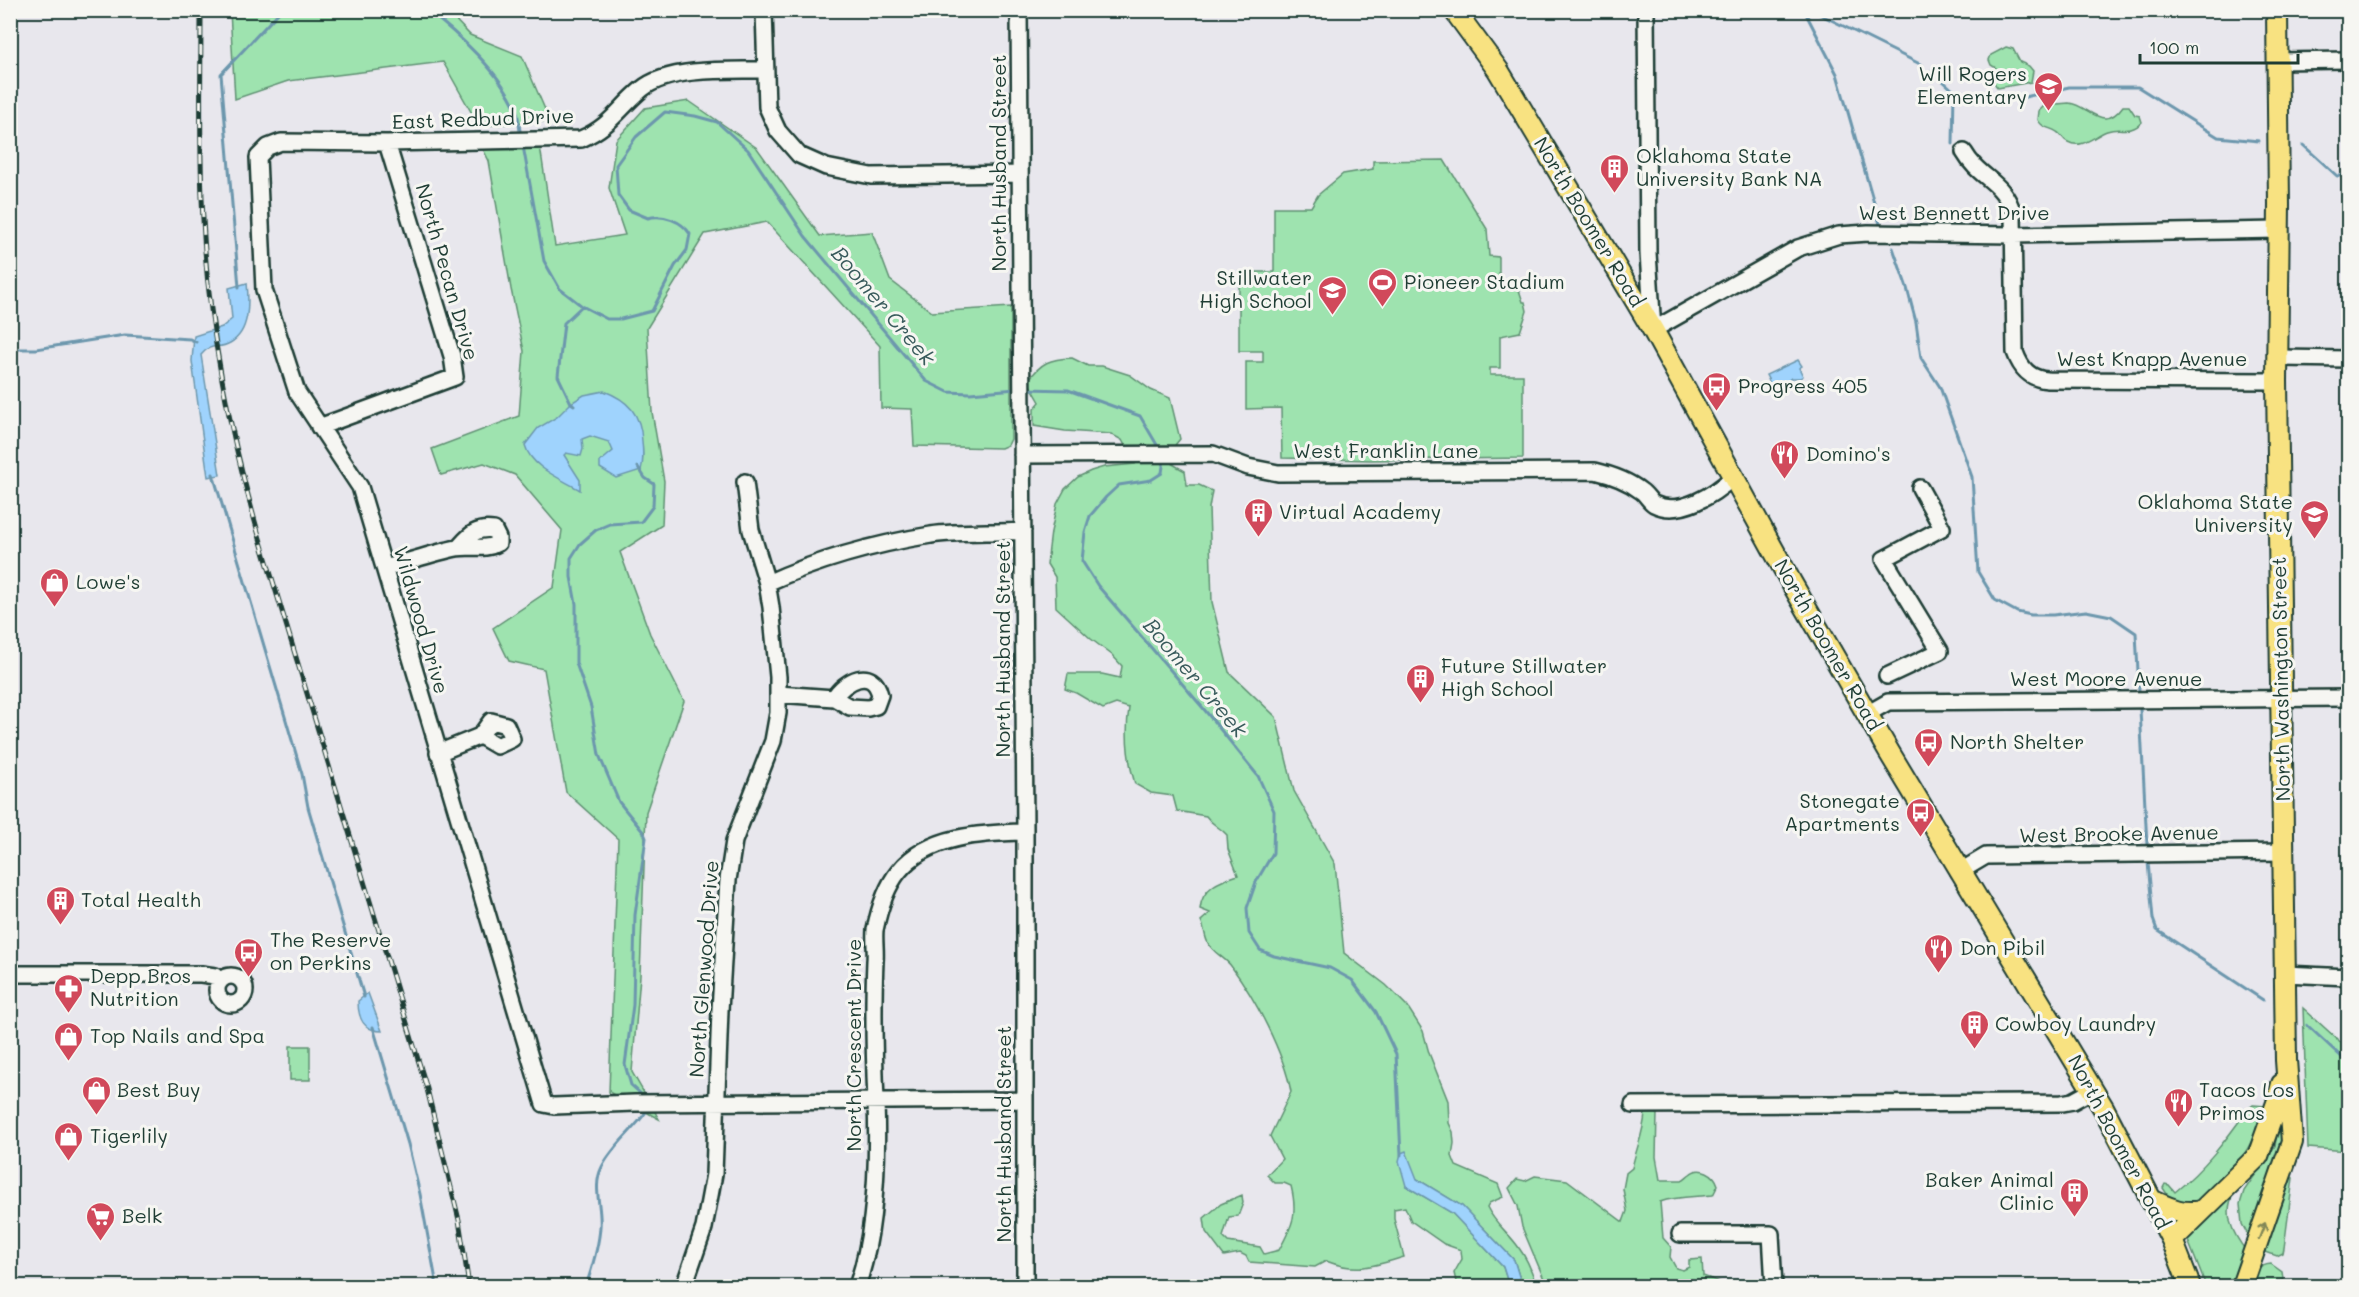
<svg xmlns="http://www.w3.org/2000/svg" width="2359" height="1297" font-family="Mali,sans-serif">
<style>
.green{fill:#9ee3af;stroke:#5e9072;stroke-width:1.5}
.water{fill:#9fd3fd;stroke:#6c97ad;stroke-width:1.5}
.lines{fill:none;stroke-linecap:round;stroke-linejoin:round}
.stream{stroke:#6c97ad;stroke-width:3}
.minor-casing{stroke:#1f3d34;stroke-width:20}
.major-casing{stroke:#1f3d34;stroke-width:24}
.minor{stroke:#f6f6f2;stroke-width:15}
.major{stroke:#f8e281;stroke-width:20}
.rail-casing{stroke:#1f3d34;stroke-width:5}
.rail{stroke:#f6f6f2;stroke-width:3;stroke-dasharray:9;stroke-linecap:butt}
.oneway{stroke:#818757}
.labels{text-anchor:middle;stroke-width:6;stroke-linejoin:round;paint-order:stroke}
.poi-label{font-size:20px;fill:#1f3d34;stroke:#f6f6f2;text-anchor:start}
.street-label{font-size:20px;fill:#1f3d34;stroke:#f6f6f2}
.water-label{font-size:21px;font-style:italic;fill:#395b5c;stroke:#f6f6f2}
</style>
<rect width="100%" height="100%" fill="#e8e7ed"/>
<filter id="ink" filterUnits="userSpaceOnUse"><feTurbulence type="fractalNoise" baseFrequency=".0167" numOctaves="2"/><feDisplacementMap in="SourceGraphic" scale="12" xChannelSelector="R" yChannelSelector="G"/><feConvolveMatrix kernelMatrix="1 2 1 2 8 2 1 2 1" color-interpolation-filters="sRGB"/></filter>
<g filter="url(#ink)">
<path class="green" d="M230,11h217l23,24 52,21 28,65 -71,5 -36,-64 -155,19 -53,18z
M2006,47l7,2 7,13 9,4 4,5 -2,11 -33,6c-7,-7 -5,-13 -2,-20l-5,-3 -2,-5 2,-5z
M689,101l68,47 63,88 52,-4 18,48 42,32 79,-5v132l-3,6 -7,3 -87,-2 -2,-37 -31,-1 -1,-62 -113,-124 -62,12 -58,94 5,84 12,69 -2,44 -42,27 30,82 34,67 -38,111 -6,164 -8,96 27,47 -50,-27 9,-253 -52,-47 -22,-123 -35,-8 -16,-33 61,-41 8,-57 -47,-55 -31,-12 -43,12 -9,-26 87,-33 5,-65 -13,-62 -22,-128 -6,-12 57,-3 15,100 70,-11 -16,-47 7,-48 29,-32z
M2069,103c20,2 34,31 54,3h6l6,9 5,1 2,6c-12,13 -21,4 -35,9 -12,4 -25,19 -39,11 -5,-2 -6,-7 -11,-10 -7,-5 -14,-3 -19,-12l1,-9 6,-6z
M1444,160l43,69 2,27 10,1v29l20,4 4,12h2l2,9 -7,21 -20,4v32h-10v7h33v83l-151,2 -90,-2 -1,-50 -35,1v-47h17v-11h-24v-79h35v-65h37l7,-12 25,-21 30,-5v-8z
M1072,358l16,8h14l28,9 21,15 19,8 10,41 -10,12 -1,11 16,9 2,14h12l13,6 -3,17 3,94 17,70 47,45 18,74 41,73 9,89 42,32 21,21 16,25 6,22 19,48 1,22 4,9 1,11 -2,13 4,10 42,18 5,13 -14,6 -2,4c8,17 22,26 32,41 8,11 14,25 17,38h-14l-8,-26 -52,-54 -45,-27 -11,7 46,27 51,54 6,19h-52l-3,-13 8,-14 -1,-9 -17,-6 -33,-23 -6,-14 -11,2v10l10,38c-30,9 -47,16 -78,4l-11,6 -66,-5 -3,-6 -6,-3 -16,3 -18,-24 -2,-14 17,-14 21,-9 1,8 -5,13 -9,1 -6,20 5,5 32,5 4,7 15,-4c14,-25 19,-36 12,-64l-7,-3h-9l-8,-8 15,-16 -12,-23 21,-44c-7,-39 -36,-94 -60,-126 -6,-8 -19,-14 -23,-23 -4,-7 -3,-15 -7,-22l9,-8 -10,-4c2,-22 20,-28 38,-34l-10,-26 -1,-14c-8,-9 -13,-8 -21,-19l-29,-5 -4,-15 -22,-3 -16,-9c-8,-26 -10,-50 -6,-76l-13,-4 -13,5 -27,-16 -11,-4 3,-15h34l18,4 2,-12 -10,-11 -21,-16 -35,-32 -1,-30 -8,-13 4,-32 6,-28 8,-15 13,-12 13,-6 13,-4 31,-3 -13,-24 -11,-6 -46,-3 -31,-5v-17l6,-7 -12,-21c13,-19 22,-22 44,-23z
M2303,1008l45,41v102l-40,-3z
M290,1046h20v34h-20z
M2253,1105l13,1c-11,40 -37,74 -70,99l-23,-2 -10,-15 2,-4 4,1 6,7c30,-24 51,-52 73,-83z
M2281,1108l2,47 -34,82 -7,-13 -2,-20 4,-13 31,-45z
M1650,1111l7,2 -1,44 4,23h22c3,-1 5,-4 8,-6 10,-9 25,0 28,11l-5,10c-18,2 -37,1 -53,7l3,36 8,9 -1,10 6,11 7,2 6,-3v-7l13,-1 1,17 17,6 2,4h-175l-25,-59 -4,-21 -9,-18 8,-9 8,2 10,-5 32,4 56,42 4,-11 -4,-22 3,-16 6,-5c4,-19 12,-36 13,-55z
M2291,1177l2,1 -9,70 -1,5 -6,3 -14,-5z
M2235,1191c-13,22 -3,42 12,61l-13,34h-28l-19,-48z
M2271,1264l11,8 2,14h-33c4,-12 6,-21 20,-22z"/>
<path class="water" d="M247,283c2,20 3,49 -17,60 -12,7 -19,-1 -29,12l19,120 -12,2 -16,-116 2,-25 28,-9 10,-8 -3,-31z
M1798,360l4,6 -3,2 4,8 -3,2h-9l-11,10 -8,-1 -6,-12z
M604,391c24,9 37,23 38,50 1,10 2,19 -1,29l-25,8 -16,-10v-6l13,-11 -4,-9 -19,-6 -8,3 1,10 -2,7 -15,-3 -2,2 16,25v10c-18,-11 -49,-22 -55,-45l13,-17 19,-11 14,-14 13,-8z
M368,993l14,38c-19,0 -24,-13 -24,-30z
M1406,1151l11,28 45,27 52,54 8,26h-13l-6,-19 -51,-54 -46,-27 -7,-25 2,-8z"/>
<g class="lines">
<path class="stream" d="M427,10c31,24 73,62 89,99 3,8 3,19 5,27
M1804,10l33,64 43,150
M1811,10l111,55
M1932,71l22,20 -1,53
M1954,91l58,9 57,-13h69l80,50 41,4
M2303,145l34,31h11
M523,146l21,115 16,28 22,17 25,13h14l31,-8 23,-45 12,-16 3,-16c-8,-13 -27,-20 -42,-16l-19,-8 -11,-15 -2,-30 20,-28 29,-25 30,4 22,6 31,28 57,86 121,145 22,11 22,1 46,-4
M1893,248l14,40 9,34 5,36 19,29 32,90 6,95 17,28 22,12 14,3h22l33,-4 25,5 25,17 3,58
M239,287l-18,-213 60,-64
M10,349h26l89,-14 65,4 6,3
M1026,389l42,1 72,26 20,34
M574,405l-3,-2 -13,-27 6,-53 18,-17
M1164,459l-2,14 -11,7 -32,5 -13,12 -16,19 -5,16 -3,29 16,25 105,122 55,68 16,35 -1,42 -17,29 -9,26 2,25 11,17 14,6 56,12 22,12 24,32 20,42 5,101
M638,467l7,11 9,6 -1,22 -12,16 -31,2 -14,6 -16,14 -9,14v19l5,27v59l15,44 8,48 20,47 25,31 2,5 -11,77 -2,90 -8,60 6,20 9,8 1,4
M213,474l89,300 6,33 56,190
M2140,709l7,136
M2148,862l5,57 4,11 106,70
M2307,1025l41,38
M373,1027l35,117 12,50 17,92
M586,1286c6,-18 13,-40 14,-59 2,-21 -8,-40 2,-60 11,-22 31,-36 44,-55l-1,-3"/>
<defs>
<path id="minor" d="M764,10l3,97 11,24 21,24 27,12 45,9 149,-2
M1019,10l6,822v454
M1646,10l2,243 5,77 145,-82 41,-13 29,-2 145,2 265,-5
M2278,61l70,-1
M764,70c-33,0 -96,-3 -122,19 -24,20 -31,37 -61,50l-194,4 -106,-1 -13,5 -10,10 6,133 33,102 63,95 184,617 10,2 81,-3 390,-3
M1964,152c16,28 40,28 49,62l2,138c6,17 15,27 33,28l229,1
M2277,358l71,1
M319,427l136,-50 -3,-21 -65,-213
M1022,455l191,-1 35,13 30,6 317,-2c17,4 32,9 46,20 5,3 8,10 13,13 26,13 61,-10 79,-27
M384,568c24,-6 48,-15 73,-20 14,-3 27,3 41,-5v-5l-4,-8c-18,-3 -24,5 -35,17
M767,583c51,-23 108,-39 164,-48 29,-4 62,-2 92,-4
M1887,676l53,-25 -56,-92 58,-31 -22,-40
M778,694l56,4 16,9 18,1 8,-2 4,-11c-7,-30 -36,-14 -46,3
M1867,714l21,-12 460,-4
M438,753l42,-17 17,10 15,-7 -6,-14 -15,-4 -11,15
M1959,872l27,-16 298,-4
M10,974h191l14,2 4,6
M2285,974l63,3
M217 990a14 14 0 1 1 28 0a14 14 0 1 1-28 0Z
M1633,1105l429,-2 11,-2 20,-11
M1680,1234h91l3,52
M684,1286l20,-58 10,-54 6,-164 8,-130 6,-39 39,-100 5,-28v-36l-7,-70 -4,-24 -16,-53 -6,-48
M857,1286c19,-54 21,-126 19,-184 -2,-47 -3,-93 -1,-141 1,-10 -1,-21 0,-31 4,-20 11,-43 24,-59 29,-36 84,-38 126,-39"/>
<path id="major" d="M1454,10l44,60 82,137 73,123 138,252 98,170 215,357 68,131 18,46
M2151,1200c18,8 31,15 50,11
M2172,1240l86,-84 20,-56 4,-16
M2242,1286l50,-144 -6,-82 -9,-679 2,-176 -2,-195"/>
</defs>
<use href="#minor" class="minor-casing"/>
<use href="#major" class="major-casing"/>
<use href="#minor" class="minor"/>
<use href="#major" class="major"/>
<defs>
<path id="rail" d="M201,10c0,70 -2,140 2,209 5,107 26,211 55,313l169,557 32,131 10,66"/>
</defs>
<use href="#rail" class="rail-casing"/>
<use href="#rail" class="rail"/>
</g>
<defs><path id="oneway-shaft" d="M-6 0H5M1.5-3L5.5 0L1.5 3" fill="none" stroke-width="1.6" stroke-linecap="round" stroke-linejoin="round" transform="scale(1.5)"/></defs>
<use class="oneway" href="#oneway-shaft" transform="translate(2262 1231) rotate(-69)"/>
</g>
<defs>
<symbol id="school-pin" viewBox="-11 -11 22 30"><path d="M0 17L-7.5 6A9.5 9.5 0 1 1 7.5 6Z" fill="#d1495b" stroke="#f6f6f2"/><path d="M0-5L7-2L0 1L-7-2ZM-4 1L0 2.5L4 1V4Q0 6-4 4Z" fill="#fff"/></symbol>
<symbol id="building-pin" viewBox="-11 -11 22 30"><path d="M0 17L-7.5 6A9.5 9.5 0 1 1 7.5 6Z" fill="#d1495b" stroke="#f6f6f2"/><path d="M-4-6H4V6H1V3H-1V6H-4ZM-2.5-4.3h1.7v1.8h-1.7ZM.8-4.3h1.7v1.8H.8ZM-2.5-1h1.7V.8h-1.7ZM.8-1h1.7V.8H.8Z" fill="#fff"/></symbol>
<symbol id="stadium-pin" viewBox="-11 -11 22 30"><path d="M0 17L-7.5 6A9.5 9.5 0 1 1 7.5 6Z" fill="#d1495b" stroke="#f6f6f2"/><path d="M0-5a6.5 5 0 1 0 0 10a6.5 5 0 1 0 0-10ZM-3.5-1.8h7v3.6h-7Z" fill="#fff"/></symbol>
<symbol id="bus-pin" viewBox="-11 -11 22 30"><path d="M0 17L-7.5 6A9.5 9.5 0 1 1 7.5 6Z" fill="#d1495b" stroke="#f6f6f2"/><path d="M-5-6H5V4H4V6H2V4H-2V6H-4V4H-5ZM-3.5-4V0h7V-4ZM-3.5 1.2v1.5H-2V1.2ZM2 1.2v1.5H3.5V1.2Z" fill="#fff"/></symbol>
<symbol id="restaurant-pin" viewBox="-11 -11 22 30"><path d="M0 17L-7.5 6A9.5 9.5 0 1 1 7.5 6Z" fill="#d1495b" stroke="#f6f6f2"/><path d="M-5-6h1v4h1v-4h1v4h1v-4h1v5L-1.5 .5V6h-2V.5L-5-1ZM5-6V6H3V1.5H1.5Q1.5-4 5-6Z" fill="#fff"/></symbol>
<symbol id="university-pin" viewBox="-11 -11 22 30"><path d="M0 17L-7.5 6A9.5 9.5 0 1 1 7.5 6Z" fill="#d1495b" stroke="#f6f6f2"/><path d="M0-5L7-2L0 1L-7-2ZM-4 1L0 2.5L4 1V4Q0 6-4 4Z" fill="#fff"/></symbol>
<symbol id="shop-pin" viewBox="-11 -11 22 30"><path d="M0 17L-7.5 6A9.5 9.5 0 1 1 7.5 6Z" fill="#d1495b" stroke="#f6f6f2"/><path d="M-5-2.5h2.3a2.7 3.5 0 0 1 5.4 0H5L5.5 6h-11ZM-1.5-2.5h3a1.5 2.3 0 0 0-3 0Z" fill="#fff"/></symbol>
<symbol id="pharmacy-pin" viewBox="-11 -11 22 30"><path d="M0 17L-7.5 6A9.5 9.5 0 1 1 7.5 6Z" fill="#d1495b" stroke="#f6f6f2"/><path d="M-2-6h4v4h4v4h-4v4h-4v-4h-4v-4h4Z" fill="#fff"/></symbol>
<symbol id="supermarket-pin" viewBox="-11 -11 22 30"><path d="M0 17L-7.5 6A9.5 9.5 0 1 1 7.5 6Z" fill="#d1495b" stroke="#f6f6f2"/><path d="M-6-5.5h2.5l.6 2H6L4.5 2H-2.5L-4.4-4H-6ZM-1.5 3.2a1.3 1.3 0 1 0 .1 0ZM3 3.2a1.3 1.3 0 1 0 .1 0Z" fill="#fff"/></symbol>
</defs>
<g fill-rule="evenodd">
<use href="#school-pin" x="2032" y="70" width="33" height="45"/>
<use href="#building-pin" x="1598" y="152" width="33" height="45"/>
<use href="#stadium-pin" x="1366" y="266" width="33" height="45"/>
<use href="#school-pin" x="1316" y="274" width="33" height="45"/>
<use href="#bus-pin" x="1700" y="370" width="33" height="45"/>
<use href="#restaurant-pin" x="1768" y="438" width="33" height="45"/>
<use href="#building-pin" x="1242" y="496" width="33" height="45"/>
<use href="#university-pin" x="2298" y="498" width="33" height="45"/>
<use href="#shop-pin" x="38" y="566" width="33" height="45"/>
<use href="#building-pin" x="1404" y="662" width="33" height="45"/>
<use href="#bus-pin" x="1912" y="726" width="33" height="45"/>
<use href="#bus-pin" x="1904" y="796" width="33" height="45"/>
<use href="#building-pin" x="44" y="884" width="33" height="45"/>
<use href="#restaurant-pin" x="1922" y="932" width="33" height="45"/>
<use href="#bus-pin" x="232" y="936" width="33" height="45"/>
<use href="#pharmacy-pin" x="52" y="972" width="33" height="45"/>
<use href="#building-pin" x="1958" y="1008" width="33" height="45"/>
<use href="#shop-pin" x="52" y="1020" width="33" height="45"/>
<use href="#shop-pin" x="80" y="1074" width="33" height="45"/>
<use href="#restaurant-pin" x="2162" y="1086" width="33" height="45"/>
<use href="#shop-pin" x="52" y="1120" width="33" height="45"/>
<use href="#building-pin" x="2058" y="1176" width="33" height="45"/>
<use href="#supermarket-pin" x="84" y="1200" width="33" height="45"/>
</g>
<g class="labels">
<g class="poi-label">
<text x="2027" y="81" text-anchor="end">Will Rogers<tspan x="2027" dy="23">Elementary</tspan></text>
<text x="1636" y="163">Oklahoma State<tspan x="1636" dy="23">University Bank NA</tspan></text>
<text x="1312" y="285" text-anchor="end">Stillwater<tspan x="1312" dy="23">High School</tspan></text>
<text x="1404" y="289">Pioneer Stadium</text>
<text x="1738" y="393">Progress 405</text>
<text x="1806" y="461">Domino's</text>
<text x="2293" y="509" text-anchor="end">Oklahoma State<tspan x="2293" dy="23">University</tspan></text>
<text x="1279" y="519">Virtual Academy</text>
<text x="76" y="589">Lowe's</text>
<text x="1441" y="673">Future Stillwater<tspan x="1441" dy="23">High School</tspan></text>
<text x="1950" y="749">North Shelter</text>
<text x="1900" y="808" text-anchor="end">Stonegate<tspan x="1900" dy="23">Apartments</tspan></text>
<text x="81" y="907">Total Health</text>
<text x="270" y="947">The Reserve<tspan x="270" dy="23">on Perkins</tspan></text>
<text x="1960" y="955">Don Pibil</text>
<text x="90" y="983">Depp Bros<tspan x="90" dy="23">Nutrition</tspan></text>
<text x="1995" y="1031">Cowboy Laundry</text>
<text x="90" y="1043">Top Nails and Spa</text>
<text x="117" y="1097">Best Buy</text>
<text x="2199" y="1097">Tacos Los<tspan x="2199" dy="23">Primos</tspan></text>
<text x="90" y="1143">Tigerlily</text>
<text x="2054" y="1187" text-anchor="end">Baker Animal<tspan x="2054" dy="23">Clinic</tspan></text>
<text x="122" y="1223">Belk</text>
</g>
<g class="street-label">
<text transform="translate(483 119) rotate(-2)" y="7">East Redbud Drive</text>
<text transform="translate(999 163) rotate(-90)" y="7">North Husband Street</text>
<text x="1954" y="220">West Bennett Drive</text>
<text transform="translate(1589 222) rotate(59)" y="7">North Boomer Road</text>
<text transform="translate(447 272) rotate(74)" y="7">North Pecan Drive</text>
<text x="2152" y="366">West Knapp Avenue</text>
<text x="1386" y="458">West Franklin Lane</text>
<text transform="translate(421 620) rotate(74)" y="7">Wildwood Drive</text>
<text transform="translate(1828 645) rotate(60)" y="7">North Boomer Road</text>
<text transform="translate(1003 649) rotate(-90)" y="7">North Husband Street</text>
<text x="2106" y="686">West Moore Avenue</text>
<text transform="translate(2281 679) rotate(-91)" y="7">North Washington Street</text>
<text transform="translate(2119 834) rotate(-1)" y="7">West Brooke Avenue</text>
<text transform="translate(704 969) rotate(-86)" y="7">North Glenwood Drive</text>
<text transform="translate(854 1045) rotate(-90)" y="7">North Crescent Drive</text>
<text transform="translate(1004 1134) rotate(-90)" y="7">North Husband Street</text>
<text transform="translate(2119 1142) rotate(62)" y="7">North Boomer Road</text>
</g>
<g class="water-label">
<text transform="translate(883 306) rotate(50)" y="7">Boomer Creek</text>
<text transform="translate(1195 678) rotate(50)" y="7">Boomer Creek</text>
</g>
</g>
<rect width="2359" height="1297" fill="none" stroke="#f6f6f2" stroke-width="36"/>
<rect x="18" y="18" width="2323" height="1261" fill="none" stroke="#1f3d34" stroke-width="2" filter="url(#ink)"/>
<path d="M2140 54v9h158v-9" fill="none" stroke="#1f3d34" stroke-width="3"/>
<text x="2149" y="54" font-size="18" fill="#1f3d34" stroke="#f6f6f2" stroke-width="4.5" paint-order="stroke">100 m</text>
</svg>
